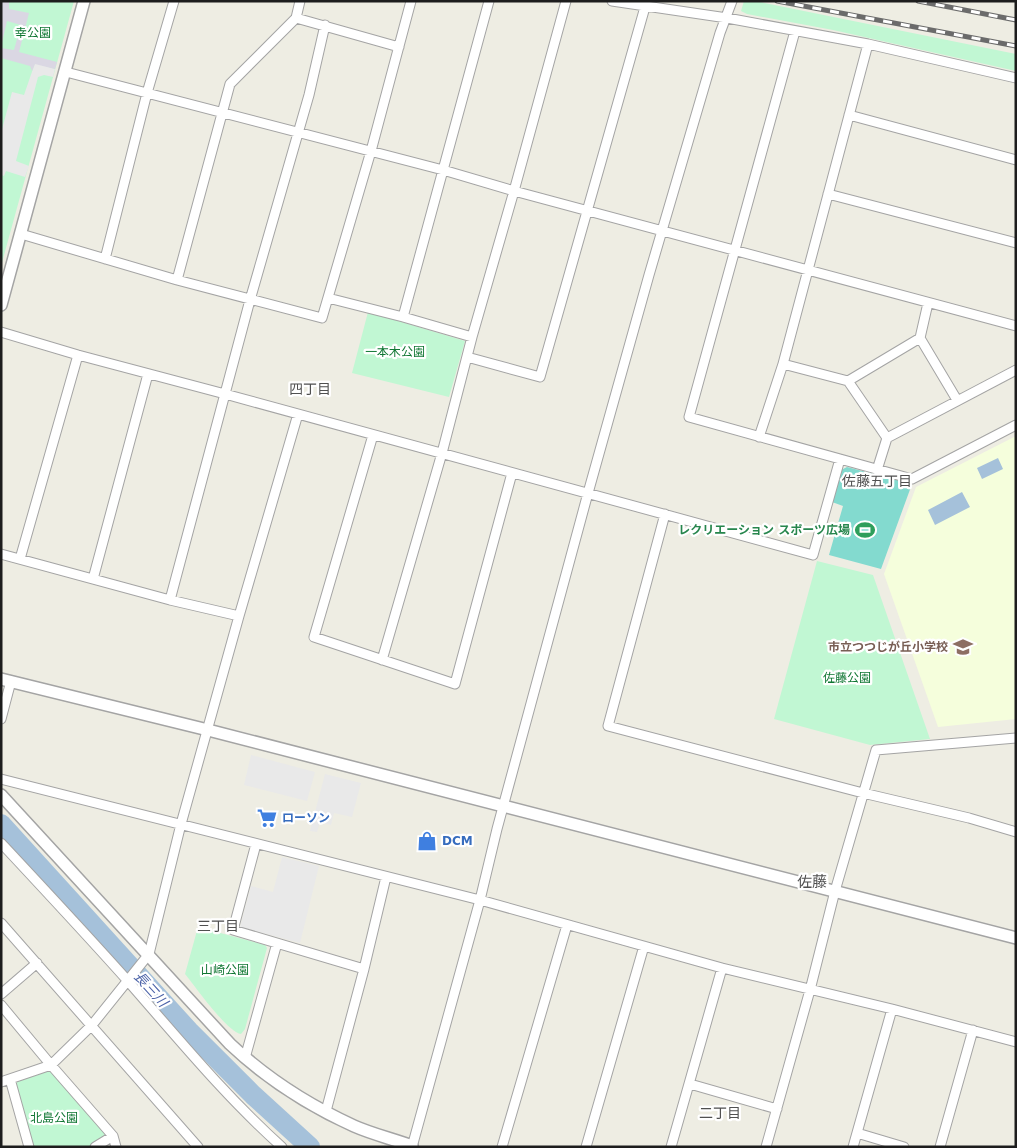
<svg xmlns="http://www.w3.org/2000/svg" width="1017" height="1148" font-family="'DejaVu Sans','Noto Sans JP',sans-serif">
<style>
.education{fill:#f5fedc}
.park{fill:#c1f7d3}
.pitch{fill:#83dacf}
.parking{fill:#e9e9e9}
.plaza{fill:#dad7e3}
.water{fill:#a5c1da}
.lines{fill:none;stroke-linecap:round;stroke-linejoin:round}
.river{stroke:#a5c1da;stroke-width:20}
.minor-casing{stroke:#a4a4a4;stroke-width:11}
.tertiary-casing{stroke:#a4a4a4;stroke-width:14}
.minor{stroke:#fff;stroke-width:9}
.tertiary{stroke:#fff;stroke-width:11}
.rail-casing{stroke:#6b6b6b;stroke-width:5}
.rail{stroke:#fff;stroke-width:3;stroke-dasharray:9;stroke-linecap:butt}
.labels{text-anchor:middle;stroke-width:4.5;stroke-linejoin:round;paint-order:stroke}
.park-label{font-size:12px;fill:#0f7632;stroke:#fff}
.leisure-label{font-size:12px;font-weight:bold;fill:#27864d;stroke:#fff;text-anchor:end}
.education-label{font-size:12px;font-weight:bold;fill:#785e54;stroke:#fff;text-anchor:end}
.shop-label{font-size:12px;font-weight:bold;fill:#366cbe;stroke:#fff;text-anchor:start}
.neighbourhood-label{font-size:14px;fill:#505050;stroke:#fff}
.water-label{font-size:14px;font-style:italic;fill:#4d64a9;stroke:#fff}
.quarter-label{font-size:15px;fill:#505050;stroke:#fff}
</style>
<rect width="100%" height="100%" fill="#eeede3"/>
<path class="education" d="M1016,436v283l-78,8 -54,-153 32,-87z"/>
<path class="park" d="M1,1h73l-73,265z
M744,1h11l261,53v17l-183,-41 -86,-16 -6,-3z
M368,312l97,29 -16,56 -97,-24z
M817,561l56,14 57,164 -60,6 -96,-26z
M198,927l67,18 2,3 -22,81 -4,5c-14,-2 -46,-48 -56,-60z
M46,1071h4l55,62 -1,5 -15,9h-56l-17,-63 1,-3z"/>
<path class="pitch" d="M847,467l65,17 -31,85 -52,-14 14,-49 -11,-4 9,-32z"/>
<path class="parking" d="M35,63l20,6 -2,8 -9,-2 -6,2 -22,84 13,5 -4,11 -19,-6 -2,5 -3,-1v-42l11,-41 12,3z
M251,755l64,17 -8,29 -63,-16z
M325,774l36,9 -9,34 -18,-4 -3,12 -11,-3 -3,10 -7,-1z
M282,857l37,9 -19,77 -60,-16 11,-41 22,6z"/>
<path class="plaza" d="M1,1h8v8l20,4 -10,39 38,10 -2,7 -20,-5 -3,7 -2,-5 -29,-8v-10l13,2 7,-25 -14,-4 -6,26z"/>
<path class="water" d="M998,458l5,11 -21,10 -5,-11z
M962,492l8,15 -35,18 -7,-15z"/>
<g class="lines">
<path class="river" d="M1,824l188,207 64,64 57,52"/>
<defs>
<path id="minor" d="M300,1l-4,17 103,29
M612,1l115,17 141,26 148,34
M795,31l-106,386 223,62 104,-54
M66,72l377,98 71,21 502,135
M849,115l167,45
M828,194l188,49
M21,234l156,46 145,38 49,-167 40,-150
M105,259l42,-166 27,-92
M177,280l53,-196 66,-66
M328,298l75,19 69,20
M928,303l-8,35 37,62
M403,317l86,-316
M1,332l77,23 147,39 588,161 27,-96
M467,357l73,20 105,-370
M783,364l65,17 39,57
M848,381l72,-43
M373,435l-59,202 141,47 57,-211
M759,437l24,-73 85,-320
M877,470l10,-32 129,-68
M665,514l-57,212 255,67 106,25 47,14
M1,554l169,46 69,16
M20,559l58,-204
M93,579l55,-205
M170,600l80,-300 59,-205 16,-70
M382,660l60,-207 30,-116 42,-146 52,-190
M1,719l10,-38
M1,779l479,121 242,68 170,41 124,33
M1,843c42,45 85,91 126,137 50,57 98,116 155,167
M256,844l-23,86 131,39
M1,923l197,224
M1,994l36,-31
M1,1005l50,60 62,71 3,11
M245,1058l32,-115
M10,1079l19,68
M1,1082l50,-17 41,-40 57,-71 32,-130 58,-208 59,-202
M690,1084l87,25
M326,1111l38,-142 22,-92
M857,1133l47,14
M95,1147l18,-11
M412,1147l68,-247 17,-71 91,-336 61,-218 71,-242 12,-32
M502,1147l65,-222
M586,1147l58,-201
M671,1147l51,-179
M766,1147l44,-157 25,-99 41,-141 140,-12
M853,1147l39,-138
M940,1147l33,-117"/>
<path id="tertiary" d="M1,305l83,-304
M1,679l207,51 808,208
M1,795l229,249c36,34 78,61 124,82 18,8 39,13 58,20"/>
</defs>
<use href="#minor" class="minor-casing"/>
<use href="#tertiary" class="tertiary-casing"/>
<use href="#minor" class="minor"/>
<use href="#tertiary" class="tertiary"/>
<defs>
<path id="rail" d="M777,1l239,45
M918,1l98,19"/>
</defs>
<use href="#rail" class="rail-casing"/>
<use href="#rail" class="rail"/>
</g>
<defs>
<symbol id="stadium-bare" viewBox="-9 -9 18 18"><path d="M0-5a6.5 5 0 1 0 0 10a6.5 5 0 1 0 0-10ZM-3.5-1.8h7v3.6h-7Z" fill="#2e9e5b" stroke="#fff" stroke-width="2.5" paint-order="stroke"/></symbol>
<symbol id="school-bare" viewBox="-9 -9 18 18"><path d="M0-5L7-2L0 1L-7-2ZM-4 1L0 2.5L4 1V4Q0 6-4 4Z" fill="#8d6e63" stroke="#fff" stroke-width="2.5" paint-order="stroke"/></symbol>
<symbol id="supermarket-bare" viewBox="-9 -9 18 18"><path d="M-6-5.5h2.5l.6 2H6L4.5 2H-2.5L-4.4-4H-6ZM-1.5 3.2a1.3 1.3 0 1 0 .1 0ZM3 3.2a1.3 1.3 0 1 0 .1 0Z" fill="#3f7fe0" stroke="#fff" stroke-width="2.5" paint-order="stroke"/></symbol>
<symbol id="shop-bare" viewBox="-9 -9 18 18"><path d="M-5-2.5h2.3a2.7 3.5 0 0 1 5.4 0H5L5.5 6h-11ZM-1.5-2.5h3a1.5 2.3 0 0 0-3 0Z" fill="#3f7fe0" stroke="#fff" stroke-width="2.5" paint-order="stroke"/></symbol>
</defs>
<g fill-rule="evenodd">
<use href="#stadium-bare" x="851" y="516" width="28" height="28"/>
<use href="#school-bare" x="949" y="633" width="28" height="28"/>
<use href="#supermarket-bare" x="253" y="804" width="28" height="28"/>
<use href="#shop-bare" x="413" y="827" width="28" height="28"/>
</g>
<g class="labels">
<g class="park-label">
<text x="33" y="37">幸公園</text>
<text x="395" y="356">一本木公園</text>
<text x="847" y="682">佐藤公園</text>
<text x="225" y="974">山崎公園</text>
<text x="54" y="1122">北島公園</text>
</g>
<g class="leisure-label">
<text x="850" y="534">レクリエーション スポーツ広場</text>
</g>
<g class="education-label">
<text x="948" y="651">市立つつじが丘小学校</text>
</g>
<g class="shop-label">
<text x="282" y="822">ローソン</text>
<text x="442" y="845">DCM</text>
</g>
<g class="neighbourhood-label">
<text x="310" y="394">四丁目</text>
<text x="877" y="486">佐藤五丁目</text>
<text x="218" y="931">三丁目</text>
<text x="720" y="1118">二丁目</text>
</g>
<g class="water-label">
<text transform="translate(151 989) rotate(48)" y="5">長三川</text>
</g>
<g class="quarter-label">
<text x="812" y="887">佐藤</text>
</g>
</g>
<rect width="1017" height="1148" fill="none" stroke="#1d1d1d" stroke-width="5"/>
</svg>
